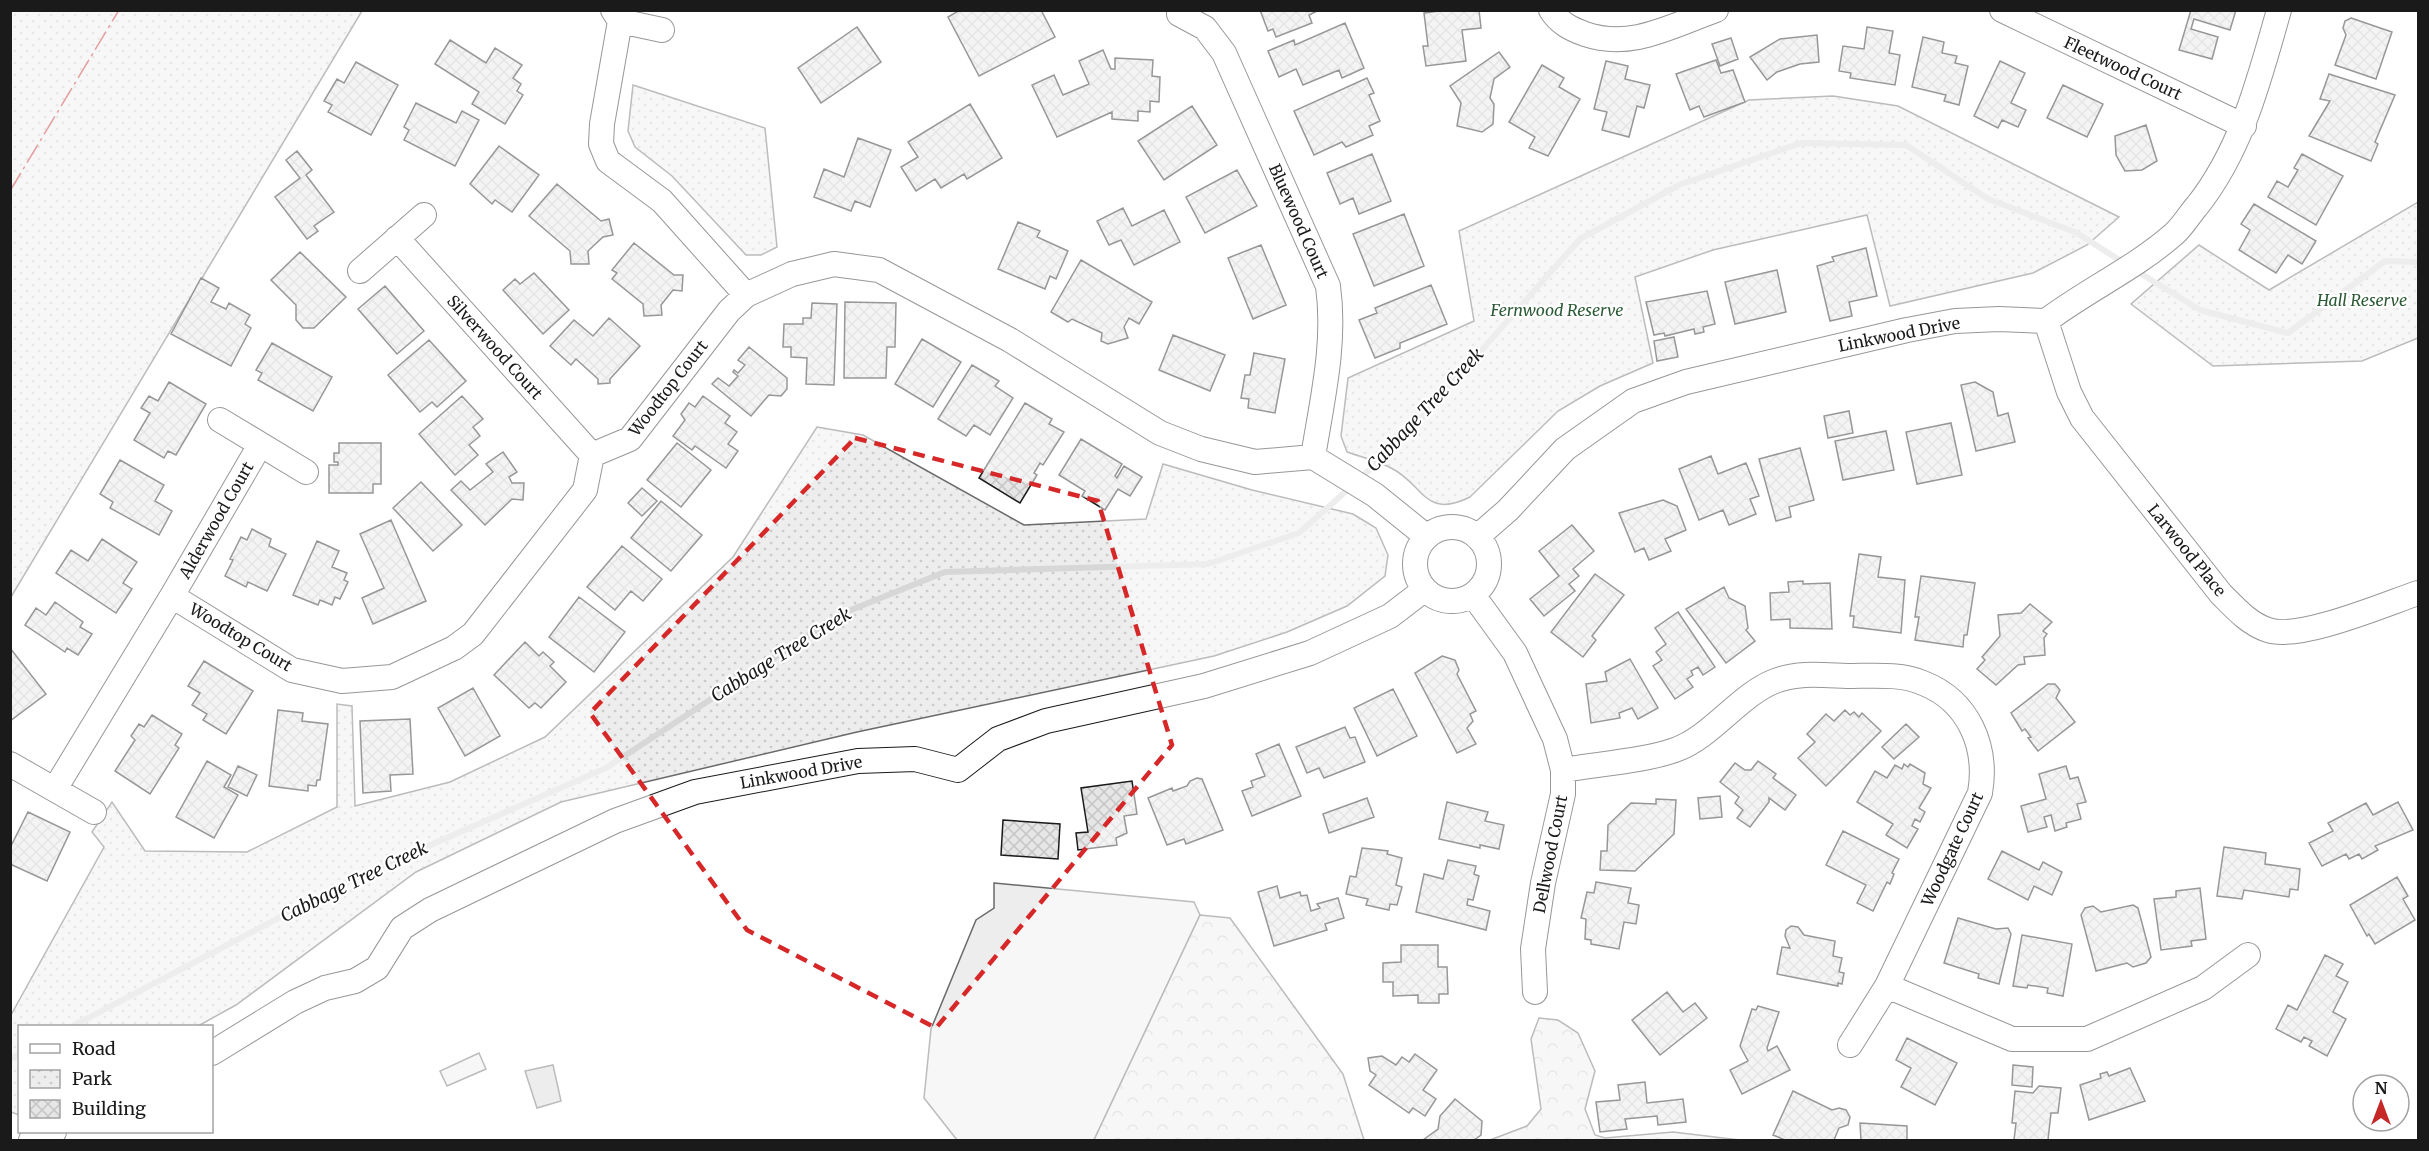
<svg xmlns="http://www.w3.org/2000/svg" width="2429" height="1151" font-family="Merriweather,serif">
<style>
.built{fill:#ededed;stroke:#6a6a6a;stroke-width:1.5}
.forest{fill:url(#forest-crowns);stroke:#6a6a6a;stroke-width:1.5}
.park{fill:url(#park-dots);stroke:#6a6a6a;stroke-width:1.5}
.water{fill:#d7d7d7;stroke:#6a6a6a;stroke-width:1.5}
.lines{fill:none;stroke-linecap:round;stroke-linejoin:round}
.stream{stroke:#d7d7d7;stroke-width:6}
.building{fill:url(#building-cross-hatch);stroke:#1a1a1a;stroke-width:1.5}
.minor-casing{stroke:#1a1a1a;stroke-width:26}
.minor{stroke:#fff;stroke-width:24}
.power{stroke:#c62828;stroke-width:1.5;stroke-dasharray:21 4.5 3 4.5;stroke-linecap:butt}
.marked{fill:none;stroke:#d62828;stroke-width:4.5;stroke-dasharray:12 8;stroke-linejoin:round}
.labels{text-anchor:middle;stroke-width:4.5;stroke-linejoin:round;paint-order:stroke}
.street-label{font-size:16px;fill:#1a1a1a;stroke:#fff}
.park-label{font-size:16px;font-style:italic;fill:#2b5a34;stroke:#fff}
.water-label{font-size:18px;font-style:italic;fill:#1a1a1a;stroke:#fff}
</style>
<defs>
<pattern id="forest-crowns" width="20" height="18" patternUnits="userSpaceOnUse" patternTransform="scale(1.5)"><rect width="20" height="18" fill="#ededed"/><path d="M2 6a3 3 0 1 1 6 0M12 15a3 3 0 1 1 6 0" fill="none" stroke="#cbcbcb"/></pattern>
<pattern id="park-dots" width="8" height="8" patternUnits="userSpaceOnUse" patternTransform="scale(1.5)"><rect width="8" height="8" fill="#ededed"/><path d="M2 2h.1M6 6h.1" fill="none" stroke="#cbcbcb" stroke-width="1.8" stroke-linecap="round"/></pattern>
<pattern id="building-cross-hatch" width="8" height="8" patternUnits="userSpaceOnUse" patternTransform="scale(1.5)"><rect width="8" height="8" fill="#e6e6e6"/><path d="M0 0l8 8M0 8l8-8" fill="none" stroke="#c5c5c5"/></pattern>
</defs>
<rect width="100%" height="100%" fill="#fff"/>
<path class="built" d="M994,883l200,19 6,13 -106,225h-137l-33,-42 7,-69 45,-109 18,-12z
M479,1053l7,16 -39,17 -7,-15z"/>
<path class="forest" d="M1200,915l30,3 113,156 21,66h-270z
M1539,1018l19,2 20,13 17,38 -10,38 10,26 10,3 68,-6 67,8h-250l37,-14 14,-17 -10,-70z"/>
<path class="park" d="M11,11h351l-351,586z
M633,85l132,43 12,119 -16,8h-15l-74,-79 -37,-29 -7,-16z
M1833,96l65,10 221,111 -32,28 -54,28 -143,33 -23,-91 -154,35 -78,27 18,86 -53,23 -42,25 -88,86c-46,23 -46,-13 -79,-29 -13,-7 -30,-11 -44,-16l-6,-16 7,-58 126,-57 -15,-90 290,-131z
M2418,202v136l-56,23 -149,5 -82,-62 68,-59 70,45z
M817,427l46,8 161,90 122,-6 17,-55 89,26 101,24 23,14 12,27 -3,21 -38,30 -60,26 -73,24 -357,76 -296,70 -145,70 -180,133 -38,21h-178l-1,89 -8,-3v-97l93,-168 -12,-15 20,-30 33,49 102,1 90,-45v-103l15,2 3,100 95,-24 95,-45 188,-180z"/>
<path class="water" d="M553,1065l8,36 -24,7 -12,-37z"/>
<g class="lines">
<path class="stream" d="M2135,270l65,40 88,23 97,-72 33,1
M1359,479l36,-31 185,-209 99,-54 122,-42 105,2 82,54 89,34 47,30
M73,1026l280,-147 253,-111 235,-154 104,-42 263,-8 91,-31 53,-47
M10,1059l10,-5"/>
</g>
<path class="building" d="M960,10h81l14,27 -76,39 -31,-59z
M1260,10h59l-10,5 3,8 -36,14 -3,-8 -5,2z
M1447,10h32l2,18 -19,2 4,31 -40,5 -3,-20h5l-4,-33z
M2191,10h45l-6,20 -36,-11 -3,10 27,8 -6,22 -33,-9z
M2351,18l41,14 -16,47 -41,-14 11,-30 -3,-7 2,-7z
M1345,23l19,45 -22,10 -3,-8 -36,15 -7,-16 -17,8 -11,-26 26,-11 1,5z
M857,27l24,35 -60,41 -23,-35z
M1867,27l26,4 -4,22 11,2 -5,30 -45,-7 1,-5 -12,-2 4,-25 21,3z
M1817,35l2,27 -19,2 -23,8 -10,8 -17,-23 30,-18z
M1923,37l21,5 -2,11 15,3 -2,7 13,3 -9,39 -15,-4 2,-6 -34,-8z
M1731,38l7,21 -18,7 -8,-22z
M450,40l36,23 9,-15 27,17 -9,13 8,6 -4,7 6,4 -18,29 -33,-20 7,-12 -44,-28z
M1103,50l8,19h4v-11l38,2 -1,16 8,1 -1,25 -9,-1v11l-12,-1v10l-26,-2v-7l-55,25 -25,-52 22,-10 9,20 26,-11 -10,-23z
M1499,52l11,15 -16,12 -4,19 4,6 -1,20 -11,8 -25,-6 4,-23 -11,-17z
M1716,60l5,13 12,-3 12,32 -41,15 -5,-11 -9,4 -14,-36z
M1606,61l22,5 -3,13 25,6 -6,23 -7,-2 -8,31 -27,-7 5,-18 -13,-3z
M2000,61l25,12 -14,30 15,7 -8,17 -16,-7 -4,8 -24,-12z
M356,62l42,23 -27,50 -43,-23 4,-7 -8,-4 13,-22 7,4z
M1542,65l22,13 -5,9 21,12 -32,57 -19,-8 6,-11 -26,-15z
M2329,74l66,21 -20,47 3,2 -7,17 -62,-25 21,-35 -10,-2z
M1367,78l7,15 -5,2 11,26 -11,5 4,9 -27,12 -4,-5 -28,13 -20,-44z
M2063,85l40,19 -16,33 -40,-19z
M416,103l40,20 6,-12 17,9 -24,46 -51,-26 5,-10 -5,-3z
M970,104l32,54 -35,21 -3,-5 -23,14 -6,-9 -19,12 -15,-24 17,-10 -10,-15z
M1192,106l25,39 -53,35 -26,-39z
M2146,125l11,36 -15,9 -17,1 -9,-16 -1,-19z
M858,138l33,12 -21,57 -15,-6 -4,10 -37,-14 10,-28 20,8z
M499,146l40,29 -27,37 -17,-12 -3,4 -22,-20z
M297,151l15,19 -6,5 28,37 -20,14 4,5 -11,8 -32,-42 25,-19 -14,-18z
M1372,154l19,47 -32,13 -6,-16 -13,6 -13,-31z
M2302,154l41,22 -27,49 -48,-28 9,-16 11,6 10,-17 -4,-2z
M1237,170l20,36 -52,27 -19,-36z
M557,184l44,37 8,-2 4,16 -10,2 -15,14 1,13h-18l-1,-13 -41,-35z
M2254,204l62,37 -14,23 -14,-9 -12,18 -37,-23 11,-20 -9,-6z
M1123,208l9,18 32,-16 16,32 -46,23 -13,-25 -12,5 -12,-24z
M1404,214l20,52 -50,20 -21,-52z
M1018,222l22,9 -3,6 31,14 -12,28 -6,-3 -5,13 -47,-20z
M634,243l40,32h9l-1,16 -9,-1 -12,15 1,10 -18,1 -1,-12 -31,-25 5,-6 -5,-3z
M1261,245l25,60 -33,14 -25,-61z
M1866,248l11,48 -28,6 3,14 -22,5 -13,-55 17,-5 -2,-4z
M300,252l46,45 -32,31h-11l-7,-8v-15l-25,-25z
M1081,260l71,42 -13,22 -10,-6 -5,9 4,11 -20,6 -7,-3 1,-8 -30,-14 -4,3 -17,-10z
M1777,270l9,42 -51,12 -10,-42z
M534,273l35,37 -26,24 -40,-44 12,-11 5,5z
M201,278l18,10 -8,14 15,7 3,-6 21,12 -5,9 6,4 -20,38 -60,-32z
M1431,285l16,39 -47,19v5l-25,10 -16,-38 18,-7 -2,-5z
M385,286l39,45 -27,23 -39,-45z
M1707,291l8,33 -12,3 1,5 -9,2 -1,-5 -29,7 -1,-3 -10,2 -8,-33z
M845,302l51,1 -1,44h-8l-1,31h-42z
M812,303l25,1 -3,81 -28,-1 1,-26 -16,-1v-10h-8l1,-23h19v-6h8z
M609,318l31,28 -30,33v4l-12,1v-5l-22,-20 -5,6 -21,-19 24,-26 19,16z
M1173,335l52,20 -15,36 -51,-21z
M1674,337l4,20 -21,4 -3,-20z
M922,339l39,23 -28,45 -38,-23z
M429,340l37,41 -29,26 -5,-5 -12,10 -32,-37z
M272,343l60,34 -19,34 -55,-31 4,-7 -6,-3z
M749,347l38,31v11l-6,7 -12,-1 -18,21 -39,-32 6,-6 11,8 9,-10 -5,-4 1,-2 4,3 7,-8 -7,-5z
M1254,353l31,6 -10,54 -27,-5 1,-9 -8,-1 4,-23h5z
M972,365l27,16 -4,5 18,12 -23,37 -16,-10 -8,11 -28,-17z
M169,382l37,22 -30,51 -8,-4 -4,7 -30,-18 16,-27 -9,-5 8,-12 9,5z
M1975,382l18,10 5,24 10,-3 7,29 -39,9 -15,-66z
M462,396l21,23 -10,8 7,9 -11,9 9,10 -23,20 -36,-41z
M703,396l27,20 -5,7 12,9 -9,12 10,7 -12,17 -31,-22 -3,4 -19,-14 12,-16 -4,-6 8,-11 6,4z
M1025,403l27,16 -3,5 15,8 -21,33 -3,-2 -6,10 3,2 -17,28 -41,-25z
M1849,411l4,22 -25,5 -4,-22z
M1951,423l11,52 -45,9 -11,-52z
M1886,431l8,39 -51,10 -8,-39z
M1081,439l41,25 -7,12 2,2 7,-12 18,11 -12,19 -12,-7 -13,21 -23,-14 3,-5 -26,-16z
M339,443h42v41h-8v9h-44v-28h9v-3h-4v-9h5z
M677,443l34,27 -30,37 -34,-27z
M1800,448l14,52 -25,7 2,10 -15,4 -17,-62z
M503,452l14,20 -8,5 3,6h12l-1,17 -11,-1 -27,26 -34,-35 10,-9 9,9 23,-18 -7,-8z
M1711,456l7,18 28,-11 13,33 -9,3 6,15 -27,11 -6,-15 -24,10 -20,-51z
M120,460l44,25 -9,16 17,10 -13,24 -49,-27 3,-6 -13,-8z
M421,482l41,43 -29,26 -40,-43z
M642,488l15,13 -15,15 -14,-13z
M1663,500l14,6 9,24 -21,9 6,12 -22,9 -5,-12 -9,4 -16,-39z
M661,501l41,34 -31,36 -40,-33z
M391,520l35,81 -53,23 -11,-26 22,-10 -24,-54z
M1572,525l22,26 -21,18 6,7 -10,8 6,7 -31,25 -14,-17 29,-23 -20,-25z
M252,529l19,10 -2,7 17,8 -19,37 -19,-9 -2,5 -21,-11 8,-16 -3,-1 11,-22 6,3z
M102,539l35,23 -14,21 9,6 -16,24 -60,-40 15,-23 17,11z
M317,541l22,10 -7,16 15,6 -3,7 4,2 -8,17 -5,-2 -3,8 -12,-5 -2,5 -25,-10z
M622,546l40,33 -19,22 -12,-10 -16,19 -28,-23z
M1859,554l22,3 -3,20 27,3 -4,53 -48,-6 1,-11h-4z
M1595,574l29,21 -32,41 4,4 -13,17 -32,-25z
M1921,576l54,7 -8,52h-3l-1,12 -48,-7 4,-23h-4z
M1803,581v3l27,-1 2,46 -42,-1v-9l-19,1 -1,-27 19,-1 -1,-10z
M1724,587l5,11 16,8 3,22 -2,2 9,11 -29,22 -40,-54z
M579,597l46,35 -31,40 -45,-35z
M55,602l28,20 -3,5 12,7 -14,21 -11,-7 -2,4 -40,-27 11,-17 10,7z
M2030,604l22,18 -9,9 4,3 -3,4 1,17 -21,2 1,7 -7,1 -22,20 -19,-16 8,-9 -3,-3 18,-21 -2,-21 23,-2z
M1678,612l37,55 -12,8 -5,-8 -7,4 2,4 -6,4 6,8 -18,12 -22,-33 9,-6 -6,-8 10,-8 -11,-16z
M525,642l14,14 4,-4 11,10 -4,4 16,16 -25,26 -6,-5 -6,5 -35,-33z
M10,648l36,46 -36,27z
M1442,656l13,4 4,10 -2,4 19,37 -6,3 3,7 -6,7 9,16 -19,9 -42,-80z
M1630,659l28,49 -20,11 -6,-11 -13,5 1,5 -29,5 -5,-39 21,-3 -2,-9z
M204,661l49,30 -27,43 -23,-14 4,-6 -15,-9 8,-12 -12,-7z
M2048,684h7l5,6 -4,8 19,24 -37,29 -10,-13 3,-1 -6,-8 -3,2 -11,-18z
M473,688l27,48 -35,20 -27,-48z
M1393,689l24,47 -40,20 -23,-48z
M278,710l25,3 -1,8 26,3 -8,56h-3l-1,6 -8,-1v6l-39,-5z
M1845,710l5,5 4,-3 5,5 3,-4 19,18 -55,55 -28,-28 17,-16 -8,-8 19,-20 8,7z
M152,715l30,19 -7,11 4,3 -29,46 -35,-23 20,-31 -4,-4 8,-12 5,3z
M410,719l3,55 -23,1 1,16 -28,2 -3,-72z
M1906,724l13,13 -25,22 -12,-12z
M1345,727l5,11 5,-1 10,25 -41,16 -5,-10 -12,5 -11,-26z
M1279,744l22,52 -49,20 -10,-25 11,-4 -2,-6 14,-5 -9,-22z
M207,761l24,14 -7,12 14,8 -24,43 -38,-21z
M1758,761l18,13 -3,4 23,17 -11,15 -16,-12v4l-19,25 -13,-9 6,-8 -8,-7 4,-6 -19,-15 15,-19 10,7h6z
M1904,764l4,3 2,-3 15,9 -2,11 8,4 -12,20 6,4 -5,10 -5,-3 -3,7 6,3 -11,19 -21,-13 7,-11 -36,-22 18,-31 12,7 8,-13 7,4z
M238,766l19,9 -10,21 -19,-9z
M2066,766l4,13 8,-2 8,25 -9,2 4,15 -15,4 1,4 -12,4 -4,-16 -7,2 3,10 -19,5 -7,-26 25,-7 -7,-25z
M1197,778l5,1 21,51 -37,14 -2,-5 -17,6 -19,-47 24,-10 1,3 14,-5 3,-5z
M1132,781l5,33 -13,2 3,17 -11,5 1,7 -39,5 -2,-17 12,-1 -7,-44z
M1720,796l2,21 -22,2 -2,-21z
M1367,798l7,19 -45,16 -6,-19z
M1656,799l20,1 -2,34 -39,37 -35,-1 1,-19h6l1,-26 23,-22 25,1z
M1447,802l41,10 -3,9 19,4 -5,24 -19,-4v3l-41,-9z
M2398,802l15,28 -38,16 3,4 -16,9 -3,-5 -10,5 -3,-5 -24,12 -13,-23 24,-12 -5,-8 38,-20 7,12z
M28,812l42,20 -23,49 -37,-17v-16z
M1003,820l57,4 -2,35 -57,-4z
M1843,831l56,28 -7,14 2,1 -4,10 -3,-2 -14,29 -16,-8 9,-18 -40,-20z
M2224,847l42,6 -1,11 35,5 -2,21 -8,-1 -1,8 -45,-7 -2,9 -25,-3z
M1362,848l26,3 -1,3 15,4 -6,27 6,2 -5,18 -7,-1 -1,6 -23,-5 2,-6 -22,-5 4,-18 6,1z
M2002,851l37,19 4,-8 19,10 -10,23 -18,-9 -6,14 -40,-21z
M1448,860l28,6 -2,8 5,2 -6,24 -5,-1 -1,6 23,6 -4,19 -70,-18 8,-38 19,5z
M2397,877l11,19 -5,3 12,21 -40,24 -6,-10 -2,2 -17,-31z
M1596,882l35,6 -3,15 11,2 -3,19 -12,-2 -5,27 -28,-5v-4l-6,-1 1,-20 -5,-1 6,-26 7,1z
M1277,886l3,12 20,-6 1,4 6,-1 4,16 9,-3 -3,-4 21,-6 6,20 -19,6 2,6 -53,16 -16,-54z
M2200,888l6,51 -15,2 1,5 -31,4 -7,-51 22,-2v-6z
M2133,905l5,3 13,49 -5,6 -13,4 -6,-4 -31,8 -15,-56 4,-7 8,-2 8,6z
M1958,918l38,11 12,-1 3,6 -12,50 -21,-6 1,-4 -35,-11z
M1791,926l7,1 6,8 31,6 -2,15 9,2 -3,14 5,1 -2,11 -4,-1v3l-61,-12 5,-27 8,1 -5,-12 1,-6z
M2022,935l50,9 -9,52 -16,-3 1,-5 -20,-3 -1,3 -14,-2z
M1401,945h37v22h9l1,27h-9v9h-21v-8l-25,1v-14h-10v-19l18,-1z
M2325,955l18,9 -7,12 12,6 -15,30 13,7 -19,37 -18,-10 3,-5 -8,-4 -3,5 -25,-13 12,-24 9,5z
M1667,992l16,20 12,-9 12,15 -47,37 -28,-35z
M1758,1006l21,6 -12,36 1,3 9,-5 13,24 -48,24 -12,-24 18,-9 -8,-15 12,-37 4,1z
M1907,1038l50,25 -22,42 -34,-18 10,-19 -15,-8z
M1415,1054l22,16 -14,20 13,9 -11,17 -12,-8 -4,5 -40,-28 7,-10 -6,-4 -2,-13 14,-2 14,9 6,-8 7,5z
M2013,1065l20,2 -1,20 -20,-2z
M2130,1068l15,33 -56,19 -9,-35 21,-7 -1,-4 7,-2 2,4z
M1645,1082l2,21 36,-4 3,23 -28,3 -1,-9 -32,3 2,10 -27,3 -4,-30 24,-2 -2,-15z
M2039,1086l22,2 -3,25h-7l-3,27h-34l2,-17h-4l3,-32 18,2z
M1793,1091l39,19 7,-2 7,2 4,7 -2,8 -9,3 -5,12h-49l-12,-5z
M1455,1099l27,22 -1,14 -7,5h-51l15,-11 2,-13z
M1860,1123l47,3v14h-46z"/>
<g class="lines">
<defs>
<path id="minor" d="M613,10l7,11 42,9
M1551,10c8,13 20,19 34,24 46,16 86,-8 131,-24
M2002,10l242,116
M1179,14l26,14 19,25 104,233c8,58 -6,114 -15,171
M620,21l-18,103 -1,20 7,17 54,40 84,94
M397,238l195,217
M360,271l64,-56
M2046,321l23,71 13,26 139,176c14,14 28,30 47,36 31,11 117,-26 150,-37
M220,420l86,52
M1415 564a37 37 0 1 1 74 0a37 37 0 1 1-74 0Z
M1477,537l31,-27 57,-61 68,-48 53,-19 221,-52 48,-9 44,-2 47,2c41,-31 88,-52 128,-87 9,-8 15,-19 23,-28 45,-57 62,-126 82,-196
M1473,595l42,58 40,86 8,31v24l-20,89 -10,66 2,43
M172,596l88,-151
M10,764l84,48
M1563,770c34,-6 81,-9 112,-20 37,-13 64,-55 100,-69 23,-9 47,-6 72,-5 24,0 54,-3 76,7 46,18 65,64 57,110l-93,193 -37,59
M55,789l117,-193 120,74 50,11 50,-4 62,-29 19,-14 112,-144 7,-35 38,-16 99,-128 17,-16 46,-21 42,-10 45,6 131,70 150,93 41,16 54,13 58,-5 62,38 52,42
M1887,986l125,53h75l116,-51 45,-33
M212,1053l83,-51 30,-14 30,-7 22,-13 25,-40 28,-18 185,-89 80,-29 163,-31 57,-2 43,11 40,-31 48,-18 158,-35 106,-33 80,-37 34,-26
M31,1140l23,-8"/>
</defs>
<use href="#minor" class="minor-casing"/>
<use href="#minor" class="minor"/>
<path class="power" d="M10,191l109,-181"/>
</g>
<path d="M0 0H2429V1151H0ZM855,438l243,63 74,244 -236,283 -189,-98 -157,-217z" fill="#fff" fill-opacity=".55" fill-rule="evenodd"/>
<path class="marked" d="M855,438l243,63 74,244 -236,283 -189,-98 -157,-217z"/>
<g class="labels">
<g class="street-label">
<text transform="translate(2123 68) rotate(25)" y="6">Fleetwood Court</text>
<text transform="translate(1299 221) rotate(66)" y="6">Bluewood Court</text>
<text transform="translate(1899 334) rotate(-11)" y="6">Linkwood Drive</text>
<text transform="translate(495 347) rotate(48)" y="6">Silverwood Court</text>
<text transform="translate(668 388) rotate(-52)" y="6">Woodtop Court</text>
<text transform="translate(216 520) rotate(-60)" y="6">Alderwood Court</text>
<text transform="translate(2187 550) rotate(51)" y="6">Larwood Place</text>
<text transform="translate(241 637) rotate(31)" y="6">Woodtop Court</text>
<text transform="translate(801 772) rotate(-10)" y="6">Linkwood Drive</text>
<text transform="translate(1952 849) rotate(-65)" y="6">Woodgate Court</text>
<text transform="translate(1550 854) rotate(-79)" y="6">Dellwood Court</text>
</g>
<g class="park-label">
<text x="2362" y="306">Hall Reserve</text>
<text x="1557" y="316">Fernwood Reserve</text>
</g>
<g class="water-label">
<text transform="translate(1425 410) rotate(-47)" y="6">Cabbage Tree Creek</text>
<text transform="translate(781 655) rotate(-32)" y="6">Cabbage Tree Creek</text>
<text transform="translate(354 882) rotate(-26)" y="6">Cabbage Tree Creek</text>
</g>
</g>
<rect width="2429" height="1151" fill="none" stroke="#1a1a1a" stroke-width="24"/>
<rect x="18" y="1025" width="195" height="108" fill="#ffffff" stroke="#a3a3a3" stroke-width="1.5"/>
<rect x="30" y="1044" width="30" height="9" fill="#ffffff" stroke="#a3a3a3" stroke-width="1.5"/>
<text x="72" y="1055" font-size="18" fill="#1a1a1a">Road</text>
<rect x="30" y="1070" width="30" height="18" fill="url(#park-dots)" stroke="#a3a3a3" stroke-width="1.5"/>
<text x="72" y="1085" font-size="18" fill="#1a1a1a">Park</text>
<rect x="30" y="1100" width="30" height="18" fill="url(#building-cross-hatch)" stroke="#a3a3a3" stroke-width="1.5"/>
<text x="72" y="1115" font-size="18" fill="#1a1a1a">Building</text>
<g transform="translate(2381 1103)"><circle r="28" fill="#ffffff" stroke="#a3a3a3" stroke-width="1.5"/>
<path d="M0-4.5L10 22L0 15L-10 22Z" fill="#c62828"/>
<text y="-9" font-size="16" font-weight="bold" text-anchor="middle" fill="#1a1a1a">N</text>
</g>
</svg>
